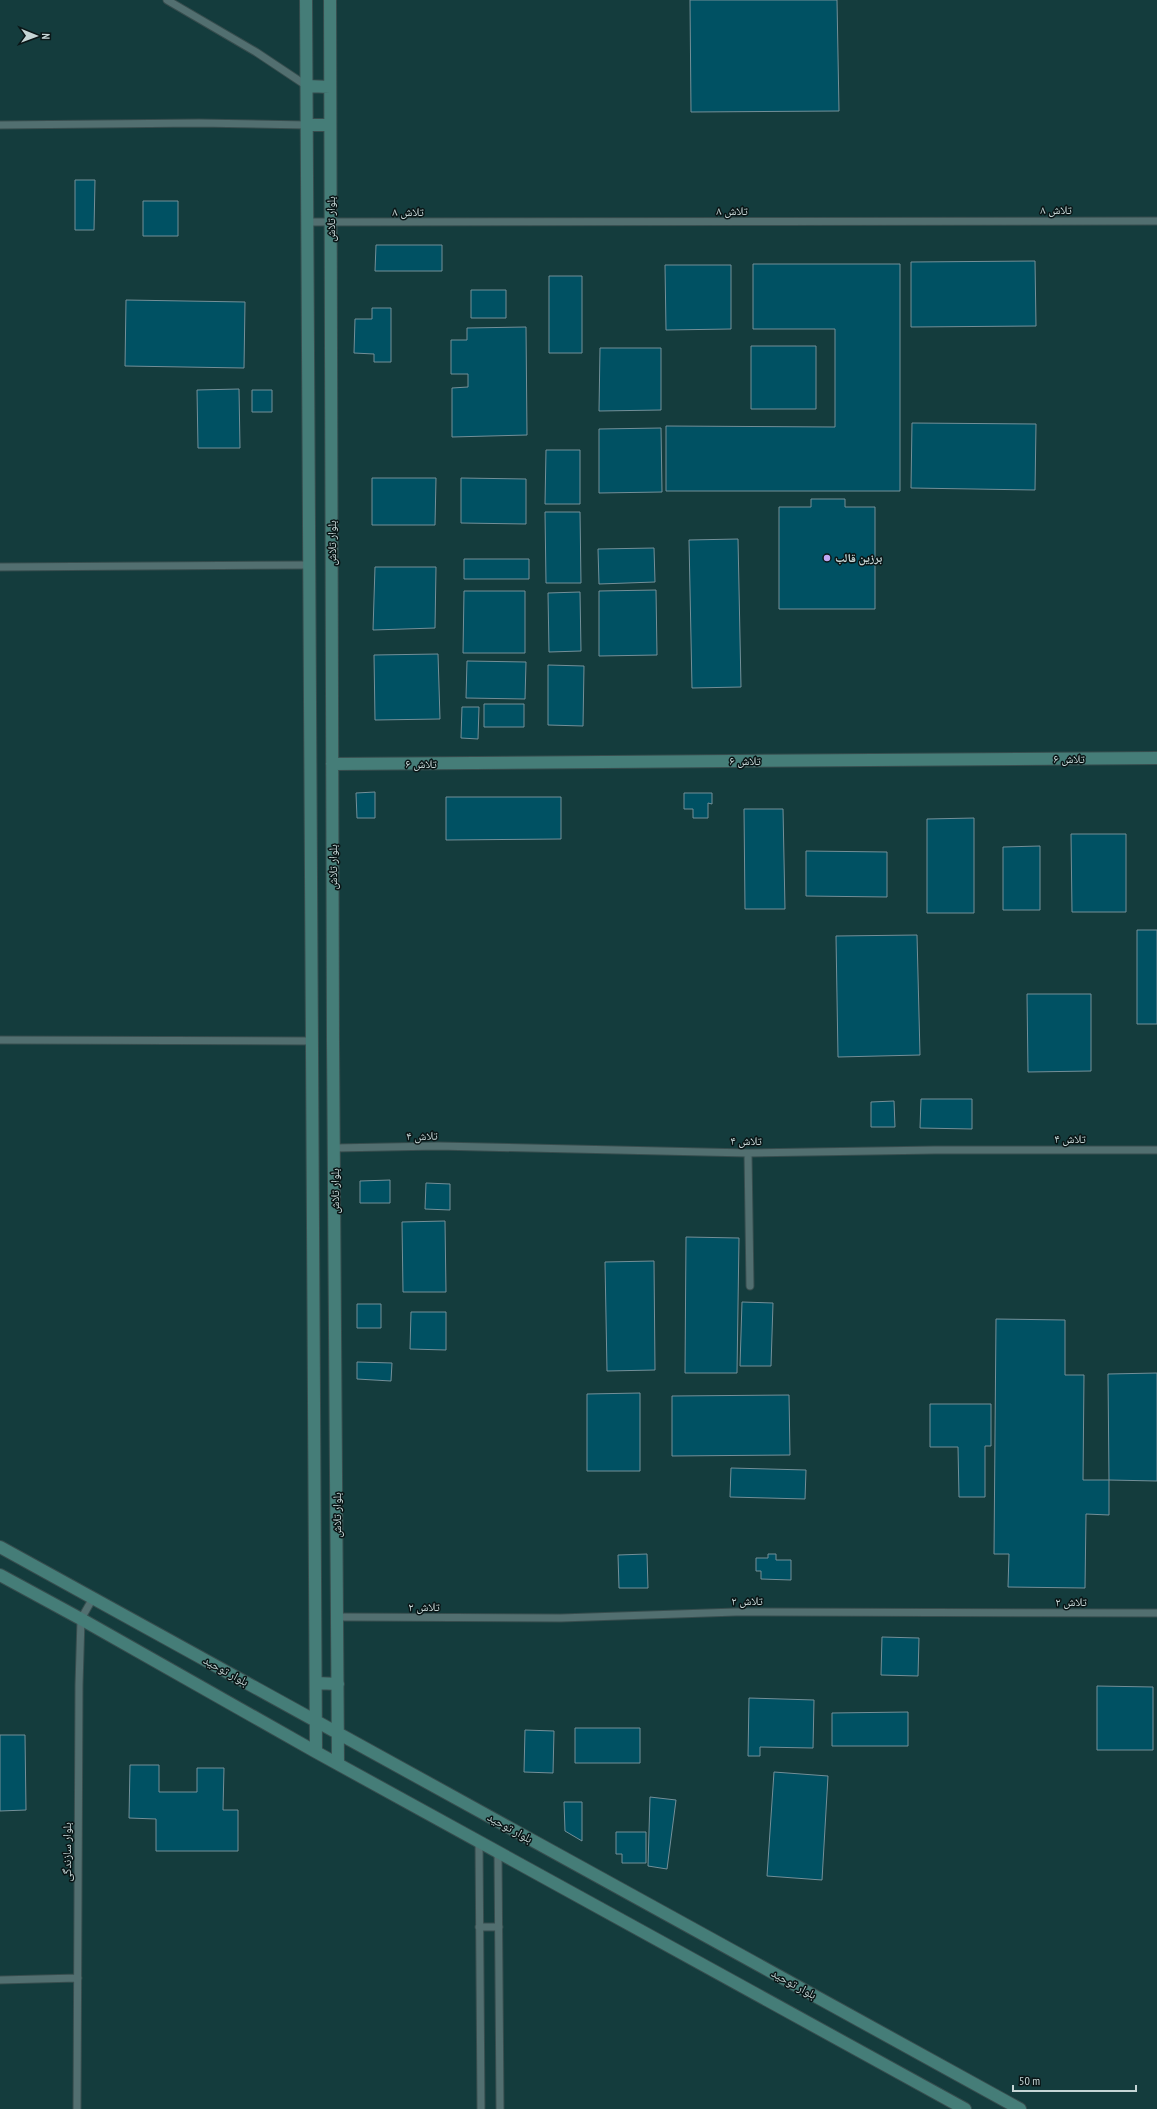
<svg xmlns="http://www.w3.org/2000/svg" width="1157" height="2109" font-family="'PT Sans Narrow','Noto Naskh Arabic',sans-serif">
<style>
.built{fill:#143c3d}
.building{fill:#005163;stroke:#738f98}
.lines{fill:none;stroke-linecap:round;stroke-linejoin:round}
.lane-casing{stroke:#374d4e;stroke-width:9}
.secondary-casing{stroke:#374d4e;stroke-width:14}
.lane{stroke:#526f70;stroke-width:7}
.secondary{stroke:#457d78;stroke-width:12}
.poi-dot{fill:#c1a8f3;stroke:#0a1617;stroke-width:1.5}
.labels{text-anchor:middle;stroke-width:3;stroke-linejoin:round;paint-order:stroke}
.street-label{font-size:12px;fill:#c5d5d5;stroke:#0a1617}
.poi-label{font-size:12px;font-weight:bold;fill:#c5d5d5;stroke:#0a1617;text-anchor:start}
</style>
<rect width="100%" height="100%" fill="#153032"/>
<path class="built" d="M0,0h1157v2109h-1157z"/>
<path class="building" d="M690,0h147l2,111 -148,1z
M75,180h20l-1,50h-19z
M143,201h35v35h-35z
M376,245h66v26h-67z
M1035,261l1,65 -125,1v-65z
M753,264h147v227h-234v-65l169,1v-98h-82z
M665,265h66v64l-65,1z
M549,276h33v77h-33z
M471,290h35v28h-35z
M126,300l119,2 -1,66 -119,-2z
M372,308h19v54h-17v-8l-20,-1 1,-34h17z
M526,327l1,108 -75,2v-49l16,-1v-13h-17v-34h16v-12z
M751,346h65v63h-65z
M600,348h61v62l-62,1z
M239,389l1,59h-42l-1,-58z
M252,390h20v22h-20z
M912,423l124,1 -1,66 -124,-2z
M661,428l1,64 -63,1v-64z
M546,450h34v54h-35z
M372,478h64l-1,47h-63z
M461,478l65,1v45l-65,-1z
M811,499h34v8h30v102h-96v-102h32z
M545,512h35l1,71h-35z
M738,539l3,148 -49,1 -3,-148z
M654,548l1,34 -56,2 -1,-35z
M464,559h65v20h-65z
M375,567h61l-1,61 -62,2z
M656,590l1,65 -58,1v-65z
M464,591h61v62h-62z
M580,592l1,59 -32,1 -1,-59z
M438,654l2,65 -65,1 -1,-65z
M467,661l59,1 -1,37 -59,-1z
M548,665l36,1 -1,60 -35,-1z
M484,704h40v23h-40z
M462,707h17l-1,32 -17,-1z
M375,792v26h-18l-1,-25z
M684,793h28v11l-4,-1v15h-15v-9h-9z
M446,797h115v42l-115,1z
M744,809h39l2,100h-40z
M974,818v95h-47v-94z
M1071,834h55v78h-54z
M1040,846v64h-37v-63z
M806,851l81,1v45l-81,-1z
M1137,930h20v94h-20z
M917,935l3,120 -82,2 -2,-121z
M1027,994h64v77l-63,1z
M921,1099h51v30l-52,-1z
M894,1101l1,26h-24v-25z
M390,1180v23h-30v-22z
M426,1183l24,1v26l-25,-1z
M445,1221l1,71h-43l-1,-70z
M686,1237l53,1 -2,135h-52z
M654,1261l1,109 -48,1 -2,-109z
M742,1302l31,1 -2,63h-31z
M357,1304h24v24h-24z
M411,1312h35v38l-36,-1z
M996,1319l69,1v55h19l-1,105h26v35l-23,-1 -1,74 -77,-1 1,-33h-15z
M357,1362l35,1 -1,18 -34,-2z
M1157,1373v108l-48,-1 -1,-106z
M640,1393v78h-53v-77z
M789,1395l1,60 -118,1v-60z
M930,1404h61v42h-6v51h-26l-1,-50h-28z
M731,1468l75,2 -1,29 -75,-2z
M647,1554l1,34h-29l-1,-33z
M768,1554h8v6h15v20l-30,-1v-8h-5v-13h12z
M882,1637l37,1 -1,38 -37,-1z
M1097,1686l56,1v63h-56z
M749,1698l65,2 -1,48 -53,-1v9h-12z
M908,1712v34h-76v-33z
M575,1728h65v35h-65z
M525,1730l29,1 -1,42 -29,-1z
M0,1735h25l1,75 -26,1z
M130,1765h29v27h38v-24h27l-1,42h15v41h-82v-32l-27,-1z
M774,1772l54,4 -6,104 -55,-4z
M650,1797l26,3 -9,69 -19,-3z
M564,1802h18v39l-17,-10z
M616,1832h30v31h-24v-9h-6z"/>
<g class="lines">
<defs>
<path id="lane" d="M167,0l89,52 51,34
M0,125l199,-2 108,2
M308,222l849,-1
M0,567l310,-2
M0,1040l312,1
M335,1148l103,-2 310,7 187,-3h222
M748,1153l2,133
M338,1617l223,1 175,-6 421,1
M479,1842l2,267
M498,1852l2,257
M479,1927h20
M0,1980l78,-2
M77,2109l2,-424 2,-66 12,-21"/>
<path id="secondary" d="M306,0l10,1752
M330,0l3,1041 5,723
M307,86l23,1
M307,125h23
M332,764l825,-6
M0,1547l1020,562
M0,1575l81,44 235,133 649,357
M316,1683l22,1"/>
</defs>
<use href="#lane" class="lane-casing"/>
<use href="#secondary" class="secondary-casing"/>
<use href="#lane" class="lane"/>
<use href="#secondary" class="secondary"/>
</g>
<circle class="poi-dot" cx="827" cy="558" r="4"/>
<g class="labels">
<g class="street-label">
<text x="1056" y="214">تلاش ۸</text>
<text x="732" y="215">تلاش ۸</text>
<text x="408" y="216">تلاش ۸</text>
<text transform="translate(331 219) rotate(-90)" y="4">بلوار تلاش</text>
<text transform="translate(332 543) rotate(-90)" y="4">بلوار تلاش</text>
<text x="1069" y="763">تلاش ۶</text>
<text x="745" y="765">تلاش ۶</text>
<text x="421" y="768">تلاش ۶</text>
<text transform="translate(333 867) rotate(-90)" y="4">بلوار تلاش</text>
<text transform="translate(422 1136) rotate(-1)" y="4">تلاش ۴</text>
<text x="1070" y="1143">تلاش ۴</text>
<text x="746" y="1145">تلاش ۴</text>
<text transform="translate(335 1191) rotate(-90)" y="4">بلوار تلاش</text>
<text transform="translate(337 1515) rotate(-90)" y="4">بلوار تلاش</text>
<text x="747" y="1605">تلاش ۲</text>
<text x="1071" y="1606">تلاش ۲</text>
<text x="424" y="1611">تلاش ۲</text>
<text transform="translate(226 1671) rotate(29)" y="4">بلوار توحید</text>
<text transform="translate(510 1828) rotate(29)" y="4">بلوار توحید</text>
<text transform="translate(67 1852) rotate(-90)" y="4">بلوار سازندگی</text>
<text transform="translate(794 1984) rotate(29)" y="4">بلوار توحید</text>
</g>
<g class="poi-label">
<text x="835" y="562">برزین قالب</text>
</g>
</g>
<g transform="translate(36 36) rotate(91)" stroke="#0a1617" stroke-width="3" paint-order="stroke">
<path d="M0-3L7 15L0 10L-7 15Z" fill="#c5d5d5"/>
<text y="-6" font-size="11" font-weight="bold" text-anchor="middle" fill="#c5d5d5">N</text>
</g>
<path d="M1013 2085v6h123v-6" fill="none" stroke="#c5d5d5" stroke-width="2"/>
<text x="1019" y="2085" font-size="12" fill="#c5d5d5" stroke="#0a1617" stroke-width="3" paint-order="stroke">50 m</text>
</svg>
